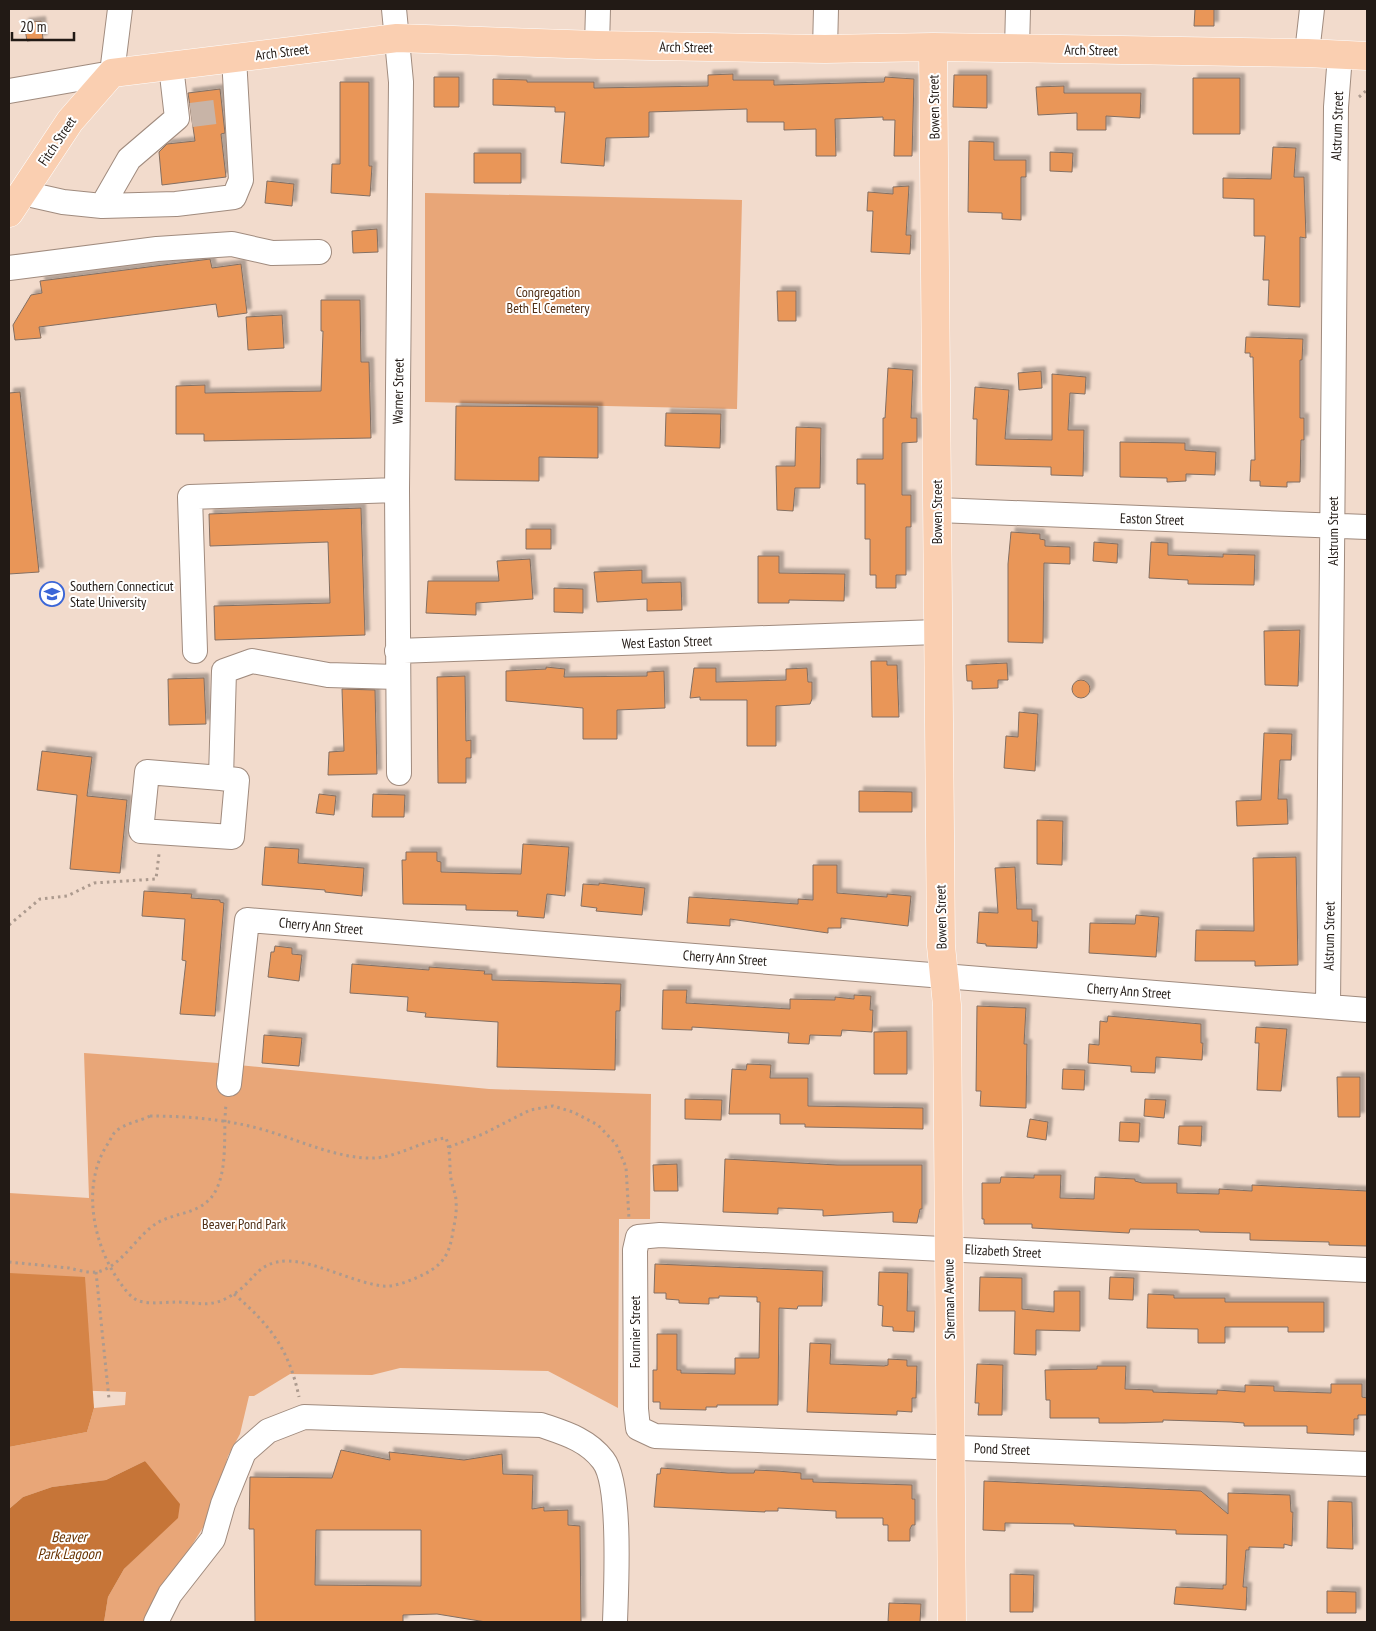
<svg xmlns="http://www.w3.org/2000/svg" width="1376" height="1631" font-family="'PT Sans Narrow',sans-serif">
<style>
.green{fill:#e8a678}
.forest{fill:#d58447}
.water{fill:#c67538}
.building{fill:#e99659;stroke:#836f62;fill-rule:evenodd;filter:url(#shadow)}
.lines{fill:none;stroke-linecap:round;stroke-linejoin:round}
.minor-tunnel{stroke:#c8b4a7;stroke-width:24;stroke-dasharray:24 12;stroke-linecap:butt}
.minor-casing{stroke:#a08b7e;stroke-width:26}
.major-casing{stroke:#fff;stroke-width:29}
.path{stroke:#ac9a8e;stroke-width:3;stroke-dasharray:2.5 4;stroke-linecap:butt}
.minor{stroke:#fff;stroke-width:24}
.major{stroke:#facfb1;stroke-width:28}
.labels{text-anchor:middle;stroke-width:4;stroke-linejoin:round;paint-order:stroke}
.street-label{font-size:14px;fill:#221a15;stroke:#fff}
.park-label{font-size:14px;fill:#512f16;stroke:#fff}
.poi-label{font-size:14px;fill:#221a15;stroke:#fff;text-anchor:start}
.water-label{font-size:15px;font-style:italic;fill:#683302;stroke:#fff}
</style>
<defs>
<filter id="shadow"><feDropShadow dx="4.5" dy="-4.5" stdDeviation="1" flood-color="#0004"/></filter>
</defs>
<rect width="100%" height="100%" fill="#f2dbcc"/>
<path class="green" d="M425,193l317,7 -5,209 -312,-7z
M84,1053l134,10 271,26 162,5 -1,125h-31l-1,189 -70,-37 -148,-3 -28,7 -82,-1 -36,22h-5l-9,38 -12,22 -16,57 -68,109h-40l4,-25 16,-28 54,-52 -33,-56 -39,19 -54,7 -29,10 -14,12v-62l78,-15 7,-24 31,-3 1,-13 -117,-4v-195l80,5z"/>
<path class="forest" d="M9,1273l76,4 9,131 -7,24 -78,15z"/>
<path class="water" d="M145,1461l35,43 -2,14 -54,51 -16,28 -4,25h-95v-113l14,-12 29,-10 54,-7z"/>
<path class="building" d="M1195,9h19v17h-20z
M41,21l2,18 -16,2 -3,-18z
M733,74v6h41v5l110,-3 1,-5 29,2 -2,77h-18l1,-36h-12v-3l-48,2 1,37h-20v-27l-32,1v-8h-37v-13l-98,3v25l-43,1 -2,28 -43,-3 4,-51h-10v-5l-62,-2v-26l34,1v2h67v6l114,-2v-11z
M954,75h33v33l-34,-1z
M434,77h25v30h-25z
M1193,78h47v56h-47z
M340,82h29v84h3l-2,30 -39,-3 1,-29h8z
M1064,86v7h77l-1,25 -34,-2v14h-29v-17l-39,2 -2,-28z
M220,89l5,44 -4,1 5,43 -64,8 -3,-33 8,-8 28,-3 -7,-48z
M969,141l25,1v18h32v17h-5v43l-19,-1v-6l-34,-1z
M1273,147l23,1 -2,29h10l2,61 -6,-1v70l-32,-2 1,-25h-6l2,-44h-11v-37l-31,-1v-20l48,1z
M1050,152l23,1 -1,19 -22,-1z
M474,153h47v30h-47z
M267,181l27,3 -2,22 -27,-3z
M909,186l-3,49h5l-1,19 -39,-2 2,-41h-6l1,-19 25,2v-7z
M377,229l1,23 -25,1 -1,-22z
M210,259l2,9 29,-4 6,49 -29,4 -2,-13 -177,23 2,11 -26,2 -2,-15 18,-30 11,-2 -2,-12z
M777,291h19v30h-18z
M321,300h39l1,62h8l2,76 -167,3v-7h-28v-48l29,-1v8l116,-2 2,-60h-2z
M282,315l2,33 -36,2 -2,-33z
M1246,337l57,2 -1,21h-2v58h4v22h-3l-1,42h-13v5l-27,-1v-5h-10l1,-21h4l-2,-103h-3v-4h-5z
M888,368l25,2 -2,48h6v24l-15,1v52h9v32h-5v48h-10v13h-20v-13h-6v-36h-5v-55h-8v-25h26v-41h2z
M1041,371l1,17 -23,2 -1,-17z
M1052,374l34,3 -1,17 -15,-1 -2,37h16l-1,46 -32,-1v-8l-75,-2 1,-46h-4l2,-32 34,3 -4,49 47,1z
M20,392l19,180 -30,2v-181z
M456,406l142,1v51l-59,-1v24l-84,-1z
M666,413l55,1 -1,34 -55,-2z
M796,427l25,1 -1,60h-25l-2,23 -16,-1 -1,-44h19z
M1120,442l65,1v7l31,2 -1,23 -29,-1v7l-19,1v-4l-47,-1z
M361,508l4,127 -150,5 -1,-34 116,-3 -2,-61 -118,4 -1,-32z
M526,529h25v20h-25z
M1011,532l29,2v5l5,1v6l25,1v17l-26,-1 -1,80 -35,-1v-78z
M1094,542l24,2 -1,19 -24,-2z
M1151,542l17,1v12l55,2v-3l32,1 -1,30 -66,-1v-4l-39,-2z
M758,556h21v17l66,1 -1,27 -55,-1v3h-31z
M530,559l3,40 -57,4v12l-50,-2 2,-32h71l-2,-20z
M642,570v13l39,-1 1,28 -35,1v-12l-50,3 -3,-30z
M554,588l29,1v24l-29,-1z
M1300,630l-2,56 -33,-1 -1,-54z
M871,661h16v4h10l2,52h-27z
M1007,663l1,17h-10v8l-26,1v-8h-5l-1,-16z
M546,667l19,2 -1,8 83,-1v-4l17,-1 1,37 -48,2v29h-34v-31l-77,-7v-30l40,-2z
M694,668h22v14l70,-2v-11l21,-1 1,14h4v17l-2,5 -34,2v40h-29v-46h-47v-3l-10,1z
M465,676l1,65 5,-1v18h-5v25h-28l-1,-106z
M204,678l2,46 -37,1 -1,-46z
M1072 689a9 9 0 1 1 18 0a9 9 0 1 1-18 0Z
M342,689l33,1 2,84 -49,1 1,-23 15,-1z
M1019,712l19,2 -3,57 -31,-3 2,-32 12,1z
M1264,733l28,1 -1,26h-11l-2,39h9l1,25 -51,2 -1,-25 25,-1z
M42,751l50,6 -5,39 40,4 -7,73 -50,-4 7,-74 -40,-5z
M859,791l53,1v20h-53z
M319,794l17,2 -2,19 -18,-2z
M373,794l32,1 -1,22h-32z
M1037,820l26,1 -1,44 -25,-1z
M523,844l46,3 -4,49 -18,-2 -3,24 -27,-2 1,-5 -52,-1v-5l-63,-1 -1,-44h4v-8h31v9l4,1v10l80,2z
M265,847l34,2 -1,14 66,5 -2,28 -37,-4v-2l-63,-5z
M1296,857l2,108 -43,1v-5h-60l1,-31 58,1 -1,-73z
M813,865h24v28l50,4v-3l24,2 -3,30 -67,-8v10h-13v5l-98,-14v7l-43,-3 2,-26 109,7v-5l15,1z
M1015,867l2,42h15v12h6l-1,27 -51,-2v-2l-9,-1 2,-31 19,1 -3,-45z
M599,883l46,5 -3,27 -46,-4 1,-3 -16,-2 2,-22 16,1z
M144,891l48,3 -1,4 29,2v2l4,1 -9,113 -35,-2 6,-53 -4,-1 3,-41 -43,-3z
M1136,915l23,2 -3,40 -67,-4 1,-30 45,1z
M275,946l17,2v6l10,1 -3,26 -31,-4 3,-25h3z
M352,964l77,6v-3l56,4 -1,3h8v6l129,4 -1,27h-4l-1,59 -118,-3 1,-45 -73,-5 1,-4 -19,-2 1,-14 -58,-4z
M663,990h24l-1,13 104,6v-10l45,1v-3l19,2v-4l17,1 -1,14h3l-1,22 -30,-2 -1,6 -31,-1 -1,9 -21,-1 1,-10 -97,-6v3l-30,-1z
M977,1006l49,2 -2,36h3l-1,64 -46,-2 1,-15h-5z
M1108,1016l93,8v19h2l-1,17 -46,-3 -1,16 -24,-1v-6l-43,-3 1,-19 10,1 1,-24 7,1z
M1256,1027l31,2 -6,62 -24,-1 2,-47h-4z
M907,1031v43h-33v-42z
M264,1035l38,3 -3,28 -37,-3z
M747,1064l24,1 -1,13h38v28l115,2v21l-118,-2v-3h-25v-10h-51l3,-45 14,1z
M1063,1069l22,1 -1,20 -22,-1z
M1337,1077h23v40h-22z
M685,1099l37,1 -1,20 -36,-1z
M1145,1099l21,1 -2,18 -20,-2z
M1030,1119l18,3 -2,18 -19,-3z
M1120,1122l20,1 -1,19 -20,-1z
M1179,1126h23l-1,20 -23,-2z
M725,1159l112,6h85v44h-2l-3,14 -24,-1v-10l-70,4v-6l-45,-2v6l-55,-2z
M677,1164l1,27h-24l-1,-26z
M1034,1175h27l-1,23 34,1 1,-22 40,2v2l7,2h35v10l42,1v-5l33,2v-6l115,6v55l-38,-1v-3l-79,-2v-7l-50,-1 -1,-2 -69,-1 -1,4 -97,-5v-4h-48v-5h-2v-36h18l1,-6 33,1z
M655,1264l168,7 -1,35h-24l-1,3 -18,-1 -1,97h-61v2h-11v3l-46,-1v-7h-7v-32h4v-36h20v36h4v3l54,1v-16h24l1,-56h-3v-5l-38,-1v2h-10v6l-30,-1v-3l-13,-1v-6h-12z
M879,1272l29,1 -1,38h8l-1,21 -21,-1v-4l-11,-1 1,-20 -5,-1z
M980,1277l42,1v31l32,3v-21h26v40l-44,-1v25l-22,-1 1,-43h-36z
M1110,1277l24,1 -1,22 -24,-1z
M1148,1294l26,1v3h51v4h99v30h-36v-5h-63v16h-27v-14l-51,-1z
M810,1343l21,1 -1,20 54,2 4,-1v-6l19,1v6h10l-1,32h-4v14l-15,-1v4l-90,-3z
M977,1364l26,1 -1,50h-24l1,-12h-4z
M1097,1366h29l-1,23 28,1v2l64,2v-4l28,2v-7l29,1v5l57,2v-9h31v13l5,1v17h-9v4h-4v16l-47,-2v-7h-63v-3l-13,-1 -68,-2v2l-38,1h-26v-5h-49v-18h-4l-1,-30 52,-1z
M341,1450l49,10 -1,-8 75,8 38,-6 1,20 30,1 -1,34 12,-2v4l24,-1v15l12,1 1,96h-95l-49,-8 -34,1v7h-148l-1,-93h-5l1,-52 82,1zM316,1530h105v56l-106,-1z
M661,1468l67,5h26l1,-3 22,1 24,2v6h12v3l99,3v14h3v26h-3l-2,4v12h-22v-16h-5v-7h-47v-7l-58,-3v3h-13v1l-111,-5 3,-33h3z
M984,1481l217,10 27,23v-21l62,2 1,17h2l-1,34 -8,-2v4l-35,-1v3h-3l-3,37h4l-1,23 -72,-6 2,-17 47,2v-4h3l1,-50 -51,-1v-4l-102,-4v-2l-69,-1v8l-22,-1z
M1328,1501l24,1 1,47 -26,-1z
M1010,1574l24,1 -1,37h-23z
M1327,1591l29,1v21h-29z
M889,1603l32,1 -1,18h-32z"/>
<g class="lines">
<path class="minor-tunnel" d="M191,115l32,-4"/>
<defs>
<path id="minor" d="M394,9l7,73 -4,408 2,283
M597,45l1,-36
M825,49l1,-40
M1017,49l1,-40
M1307,53l5,-44
M9,91l103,-18 8,-64
M23,193l40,9 39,4 27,-47 48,-41 -6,-52
M102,206l74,-2 58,-7 7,-17 -7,-122
M9,268l148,-19 75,-5 40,9 47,-1
M938,510l429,17
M195,651l-5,-154 207,-7
M397,651l540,-19
M221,778l16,2 -5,57 -91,-6 6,-59 74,6 3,-107 28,-10 76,14 69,2
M1328,1007l8,-900 4,-52
M229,1084l18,-164 1120,90
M1367,1270l-707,-35 -22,2 -3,13 1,159 2,19 17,8 712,28
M156,1622l14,-28 43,-55 10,-35 21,-52 24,-21 36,-14 237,8c23,8 46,14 62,35 19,24 13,129 12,162"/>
<path id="major" d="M933,47l8,899 6,59 5,617
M9,213l61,-92 42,-48 285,-35 200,7 228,4 108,-2 374,6 60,3"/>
</defs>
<use href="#minor" class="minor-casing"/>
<use href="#major" class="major-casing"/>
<path class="path" d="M1359,97l8,-7
M9,925l31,-26 27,-3 27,-13 62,-4 3,-25
M150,1116c41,0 85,4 124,17 31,10 60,23 92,25 30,2 52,-17 80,-20 5,13 3,27 5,41 1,7 5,15 5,22 1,11 -1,20 -3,30 -4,27 -12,36 -37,47 -10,4 -22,9 -33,8 -32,-4 -65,-24 -95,-25 -32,0 -33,21 -56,34 -20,13 -32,8 -54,7 -11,0 -23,2 -34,0 -11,-1 -17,-10 -23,-18 -28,-38 -40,-98 -14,-139 3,-4 5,-10 8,-13 8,-8 25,-11 35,-16z
M449,1147l34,-13 47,-24 23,-4 20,6 25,13 18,19 10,23 3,52
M9,1262c20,2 40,4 60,6 8,2 19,5 27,4 24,-3 40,-36 61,-49 20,-12 48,-8 60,-35 11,-24 6,-58 9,-83
M96,1272l13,127
M234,1294c36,31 55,55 65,103"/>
<use href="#minor" class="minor"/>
<use href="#major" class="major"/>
</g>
<defs>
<symbol id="university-ring" viewBox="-11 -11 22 22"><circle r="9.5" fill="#fff" stroke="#3b66d7" stroke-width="1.5"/><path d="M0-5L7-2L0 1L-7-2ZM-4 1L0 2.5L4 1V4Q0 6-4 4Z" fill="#3b66d7"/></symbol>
</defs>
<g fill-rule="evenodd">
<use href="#university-ring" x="38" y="580" width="28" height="28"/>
</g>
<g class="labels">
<g class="street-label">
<text transform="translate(686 47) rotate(1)" y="5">Arch Street</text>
<text transform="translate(1091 50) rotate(1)" y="5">Arch Street</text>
<text transform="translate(282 52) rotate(-7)" y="5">Arch Street</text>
<text transform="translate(934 107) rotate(-91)" y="5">Bowen Street</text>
<text transform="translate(1337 126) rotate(-88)" y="5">Alstrum Street</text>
<text transform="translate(57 141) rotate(-56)" y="5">Fitch Street</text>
<text transform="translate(398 391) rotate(-89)" y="5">Warner Street</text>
<text transform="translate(937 512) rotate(-90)" y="5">Bowen Street</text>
<text transform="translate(1152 519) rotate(2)" y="5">Easton Street</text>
<text transform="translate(1333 531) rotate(-90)" y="5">Alstrum Street</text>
<text transform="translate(667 642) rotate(-2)" y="5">West Easton Street</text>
<text transform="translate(941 917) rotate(-91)" y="5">Bowen Street</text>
<text transform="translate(321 926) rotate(5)" y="5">Cherry Ann Street</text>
<text transform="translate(1329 936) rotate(-89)" y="5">Alstrum Street</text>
<text transform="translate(725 958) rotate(4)" y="5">Cherry Ann Street</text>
<text transform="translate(1129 991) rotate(4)" y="5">Cherry Ann Street</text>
<text transform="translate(1003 1251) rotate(3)" y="5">Elizabeth Street</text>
<text transform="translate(949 1299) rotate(-91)" y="5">Sherman Avenue</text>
<text transform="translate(635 1332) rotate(-90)" y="5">Fournier Street</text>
<text transform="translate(1002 1449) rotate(2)" y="5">Pond Street</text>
</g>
<g class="park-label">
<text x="548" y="297">Congregation<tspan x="548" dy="16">Beth El Cemetery</tspan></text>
<text x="244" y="1229">Beaver Pond Park</text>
</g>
<g class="poi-label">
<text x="70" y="591">Southern Connecticut<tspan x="70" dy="16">State University</tspan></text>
</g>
<g class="water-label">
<text x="69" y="1542">Beaver<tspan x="69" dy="17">Park Lagoon</tspan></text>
</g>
</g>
<rect width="1376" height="1631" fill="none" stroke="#221a15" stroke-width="20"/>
<path d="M12 32v8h62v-8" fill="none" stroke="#221a15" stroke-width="2.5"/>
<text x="20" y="32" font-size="15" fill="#221a15" stroke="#ffffff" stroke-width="4" paint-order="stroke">20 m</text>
</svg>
